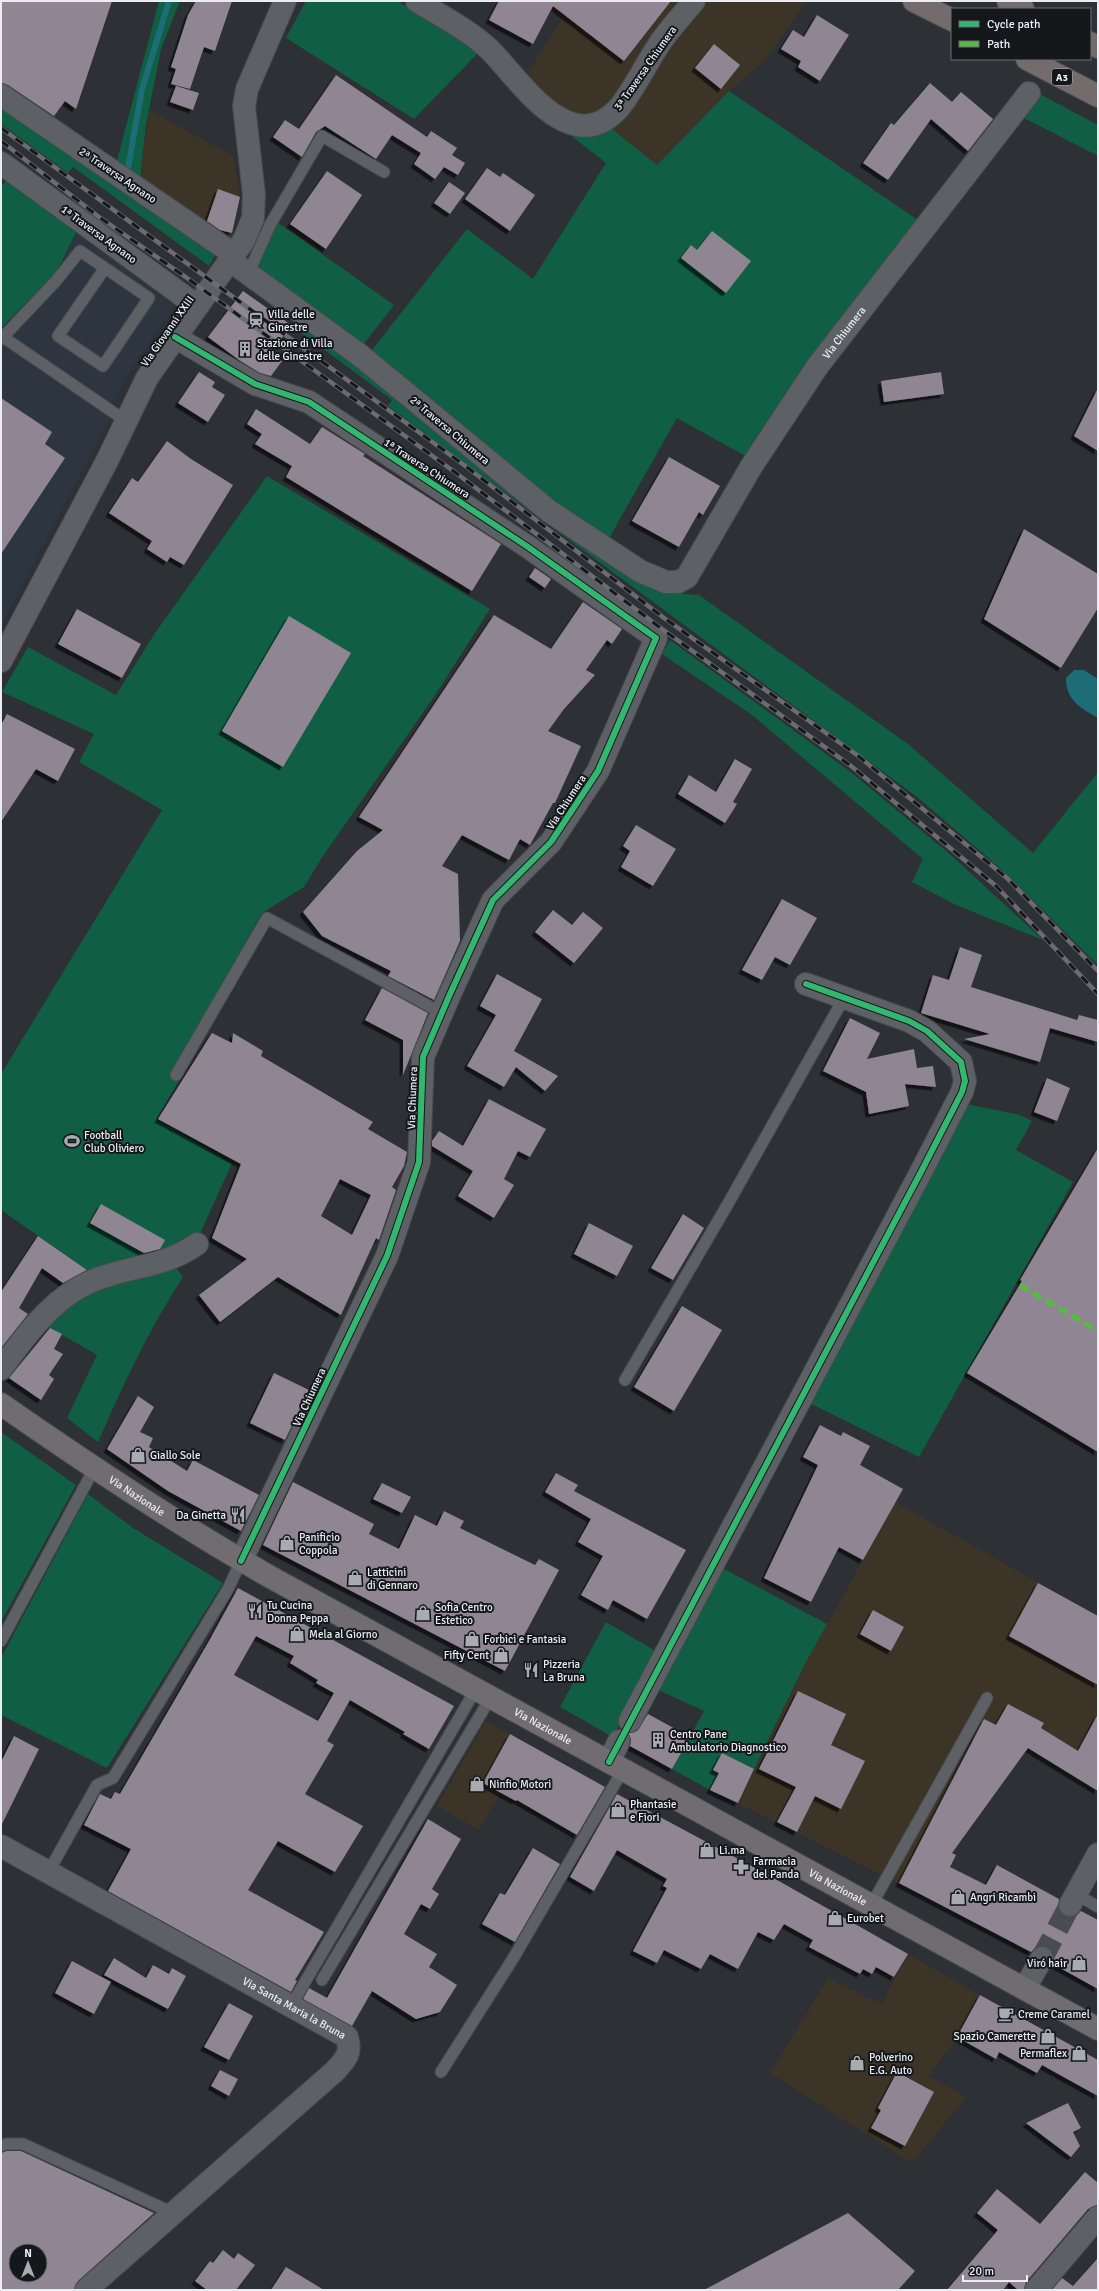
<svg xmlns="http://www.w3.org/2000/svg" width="1099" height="2291" font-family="Signika,sans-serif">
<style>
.commercial{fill:#3d3428}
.built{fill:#2c3540}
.green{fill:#105e44}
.water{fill:#1c6d75}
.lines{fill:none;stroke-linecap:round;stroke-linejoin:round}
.stream{stroke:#1c6d75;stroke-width:6}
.building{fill:#8f8593;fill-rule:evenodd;filter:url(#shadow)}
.minor-tunnel{stroke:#494c51;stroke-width:22;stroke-dasharray:22 11;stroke-linecap:butt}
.service-casing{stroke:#484c4f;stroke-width:13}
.minor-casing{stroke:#484c4f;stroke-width:24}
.primary-casing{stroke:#484c4f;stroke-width:24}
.motorway-casing{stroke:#484c4f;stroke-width:24}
.service{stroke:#5d6064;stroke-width:11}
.minor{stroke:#5d6064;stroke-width:22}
.primary{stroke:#716c6f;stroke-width:22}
.motorway{stroke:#746b6d;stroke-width:22}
.rail-casing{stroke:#6a6c70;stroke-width:4.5}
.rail{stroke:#15181b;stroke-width:3;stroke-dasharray:9;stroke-linecap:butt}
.quiet{stroke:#58b947;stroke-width:5;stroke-dasharray:10 5;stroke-linecap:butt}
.cycleway-casing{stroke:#15181b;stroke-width:8}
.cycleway{stroke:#33b770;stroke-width:6}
.labels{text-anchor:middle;stroke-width:4;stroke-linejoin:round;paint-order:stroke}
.shield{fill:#15181b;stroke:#aaaeb2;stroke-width:1}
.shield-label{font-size:10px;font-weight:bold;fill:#eaeef3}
.street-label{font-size:11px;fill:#eaeef3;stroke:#15181b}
.poi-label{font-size:11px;fill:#eaeef3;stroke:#15181b;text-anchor:start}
</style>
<defs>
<filter id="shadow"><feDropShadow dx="-3.5" dy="3.5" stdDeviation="0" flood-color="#0009"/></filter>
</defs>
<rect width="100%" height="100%" fill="#2d3034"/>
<path class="commercial" d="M535,1h149l-76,109 -18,5 -15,-1 -20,-5 -31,-31 39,-61z
M706,1h101l-42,59 -36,31 -72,74 -45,-36 14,-15 40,-62z
M149,110l84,46 7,41 -8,36 -4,8 -88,-61z
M895,1502l203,114v175l-70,-43 -67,92 -8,14 -4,-3 -35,40 -176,-88 67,-139z
M486,1721l42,23 -49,86 -42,-24z
M908,1954l72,41 -23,42 -28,39 37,21 -54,66 -142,-90 58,-95 53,26z"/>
<path class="built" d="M78,228l100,74 -46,65 -18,33 -6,22 -107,204v-298l55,-55z"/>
<path class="green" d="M159,1h21l-19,48 -15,76 -6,55 -24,-16z
M306,1h91l42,23 40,28 -65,67 -128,-81z
M729,91l189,129 -171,237 -70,-39 -70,124 -61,-40 -178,-147 99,-126 66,50 73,-116 -41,-32 25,3 22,-5 45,36z
M1038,93l60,32v31l-76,-39z
M1,106l217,144 -9,16 -136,-99 -5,6 -67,-49z
M10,177l68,51 -22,45 -54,54 -1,-141z
M277,222l117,83 -34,44 -102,-83z
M270,297l369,283 33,13 27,2 209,149 125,109 65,-81v193l-97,-96 -84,-72 -529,-391 4,-6 -101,-75 3,-4 -27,-19z
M267,476l223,133 -54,85 -113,162 -19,31 -42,26 -92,162 9,6 -23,38 76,44 -33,73 -33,20 -77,15 -88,-61v-136l161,-264 -83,-48 15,-28 -92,-42 26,-45 88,48 39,-62z
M670,640l182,133 100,83 91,84 -87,-35 -44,-23 11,-23 -171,-144 -90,-61z
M966,1104l54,11 12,6 -16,29 57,32 -154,275 -112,-55z
M175,1266l8,11c-34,52 -60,108 -85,165l-31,-24 30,-63 -54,-31 23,-22 38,-17z
M1,1432l75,53 -75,137z
M88,1494l45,34 90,55 -116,185 -106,-53v-57z
M717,1565l110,59 -22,40 -51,105 -32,-16 -9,17 6,3 -9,17 -38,-21 32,-58 -50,-23z
M606,1622l53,31 -46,84 -53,-30z"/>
<path class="water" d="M1074,670h10l14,9v39c-18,-10 -32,-18 -32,-40z"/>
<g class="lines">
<path class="stream" d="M128,168l14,-79 27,-88"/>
</g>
<path class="building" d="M1,1h111l-36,108 -11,-8 -11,15 -46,-31 -7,-2z
M196,1h36l-17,50 -11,-4 -14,42 -19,-5 5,-15 -5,-2 17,-52z
M499,1h172l-47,60 -71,-55 -20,38 -44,-24z
M817,15l32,20 -29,46 -22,-14 3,-6 -20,-12 12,-19 11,7z
M714,44l26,21 -19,24 -26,-21z
M336,75l91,62 4,-6 26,17 -5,7 13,8 -7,12 -14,-8 -9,12 -21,-15 7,-11 -29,-18 -16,24 -51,-33 -9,6 -14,25 -29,-20 12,-17 14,9z
M930,83l22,19 9,-10 32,27 -25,32 -37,-32 -43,61 -25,-17 28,-40 3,2z
M176,86l23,7 -6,17 -23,-8z
M487,168l13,9 3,-4 32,22 -25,36 -45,-32z
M327,171l35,24 -36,54 -36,-25z
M449,182l16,11 -15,21 -16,-11z
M218,189l22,8 -8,36 -12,-3 -13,-9z
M712,231l39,30 -25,32 -45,-35 10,-13 6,5z
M243,291l48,34 -20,28 11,8 -11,15 -11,-3 -21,-13 -31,-23z
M199,372l16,10 -3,5 13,8 -17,27 -30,-19z
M941,372l3,22 -60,8 -3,-21z
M1098,388v63l-24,-15z
M1,398l51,34 -7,12 20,14 -64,96z
M256,409l54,35 12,-17 43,27 -2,2 138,88 -29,47 -186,-114 6,-11 -37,-22 7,-10 -15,-10z
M167,441l24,18 42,26 -49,80 -14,-8 -3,5 -20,-13 5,-8 -43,-28 23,-35 6,4z
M669,457l51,29 -17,29 -4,-3 -20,35 -47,-26z
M1024,529l74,45v34l-37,60 -77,-49z
M535,568l16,11 -6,9 -16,-11z
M583,602l39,27 -10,15 -5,-4 -21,30 9,5 -31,34 -16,22 33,15 -26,57h-2l-23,42 -10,-6 -11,21 -47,-25 -20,31 16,8 2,67 -26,59 -46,-24 3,-5 -69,-35 -19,-24 54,-61 26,-21 -24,-13 135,-202 57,34z
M77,609l64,35 -19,34 -64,-34z
M289,616l62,37 -68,114 -61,-36z
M7,714l68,35 -17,32 -22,-12 -35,53v-97z
M735,759l17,10 -19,33 4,2 -12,19 -47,-29 11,-19 27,17z
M636,825l40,24 -23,37 -32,-19 9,-16 -7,-5z
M782,899l35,19 -27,47 -15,-8 -13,23 -20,-10z
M553,910l19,15 11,-13 20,16 -29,35 -39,-31z
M960,947l22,8 -11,32 106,33 2,-5 19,5v22l-48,-14 -10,34 -76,-23 26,-5 -69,-21 12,-38 16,5z
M497,974l45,25 -28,52 44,25 -13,15 -29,-24 -12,20 -37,-21 29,-51 -16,-9z
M382,988l46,25 -25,62v-35l-38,-20z
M850,1018l30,15 -13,26 47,-10 3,19 16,-2 3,21 -31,-3 4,22 -40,8 -3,-22 -43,-21z
M212,1033l20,10 1,-10 30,18 -2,5 112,66 -5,7 39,23 -3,14 -12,21 4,3 -17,50 -3,-2 -35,77 -63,-38 -58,45 -21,-27 48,-36 -35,-21 29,-74 -83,-45zM340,1179l31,16 -19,40 -31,-19z
M1047,1078l23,10 -13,33 -23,-9z
M489,1099l57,30 -16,28 -12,-6 -14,28 10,6 -20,33 -36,-22 15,-25 -41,-25v-5l7,-10 24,15z
M1098,1148v304l-131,-79 55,-92 -2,-1z
M101,1204l64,36 -5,9 -16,4 -54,-30z
M683,1214l21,14 -31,52 -22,-12z
M589,1223l44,23 -16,30 -43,-22z
M38,1236l49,34 -24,13 -21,-15 -23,40 9,6 -27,34v-56z
M682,1306l40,24 -48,81 -40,-24z
M50,1328l12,6 -8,15 9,5 -14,21 5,4 -13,21 -32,-22z
M274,1373l35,17 -24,50 -35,-17z
M138,1396l16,11 -14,25 13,6 -4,9 38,24 6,-11 66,35 -18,36 -73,-40 -61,-42z
M820,1425l21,11 2,-4 27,14 -10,19 43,24 -40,71 -24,-13 -28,55 -47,-24 54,-113 -15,-8z
M556,1473l22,12 -4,6 112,59 -39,69 -34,-19 -5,10 -27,-15 22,-39 -25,-14 13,-23 -46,-27z
M293,1482l81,42 -5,10 30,15 16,-34 22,11 7,-15 20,10 -4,7 75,37 4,-6 20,11 -54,101 -242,-126z
M382,1483l29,14 -9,16 -29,-14z
M1038,1583l60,33v69l-89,-49z
M238,1588l216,118 -25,43 -26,-15 2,-2 -55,-32 -23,41 7,4 -29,49 58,32 -28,46 -57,-31 -30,49 76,42 -29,48 2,1 -6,11 -183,-101 23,-42 -47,-24 16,-31 11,5 4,-7 5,2 89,-153zM256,1636l38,20 -4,7 28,17 -2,3 18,10 -16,28 -84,-46z
M873,1610l31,17 -13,24 -31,-17z
M798,1691l48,23 -15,31 34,16 -24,48 -26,-13 -18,36 -20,-10 19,-35 -37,-18z
M1008,1704l36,19 -3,5 37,23 20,-37v77l-70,-43 -76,105 4,2 -6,12 36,18 11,-20 62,34v12l5,5h12l5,-5 17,9v69l-45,-25v-12l-5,-5h-12l-5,5 -132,-69 85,-164 12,6z
M648,1714l42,23 -18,32 -42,-23 1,-6 -3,-7 9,-2z
M510,1734l95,53 -28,48 -60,-35 -1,1 -33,-18z
M14,1736l25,13 -38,77v-64z
M722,1753l32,16 -16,34 -28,-13 9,-17 -6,-3z
M617,1794l153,82 138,78 -14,23 -18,-10 -4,7 -9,-5 -3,5 -51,-27 4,-7 -29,-16 -10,16 -16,-8 -20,37 -28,-15 -9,15 -37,-19 -7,13 -24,-12 34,-63 -4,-2 4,-7 -50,-29 -23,41 -24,-14z
M428,1819l33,20 -29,50 7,5 -9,15 -9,-5 -17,30 33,20 -8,13 28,18 -17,27 -24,7 -44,-28 -20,35 -49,-27 6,-11 18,10z
M533,1848l27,16 -45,78 -33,-18 18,-31 5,2z
M114,1958l32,20 7,-13 16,9 3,-6 14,8 -18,33 -64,-34z
M72,1961l39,21 -17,32 -39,-21z
M980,1995l118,65v36l-56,-31 -5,8 -38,-21 -3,7 -39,-22z
M229,2003l24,13 -24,44 -25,-13z
M220,2070l18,9 -9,17 -18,-10z
M897,2072l37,20 -29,54 -34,-18 10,-18 -3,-2z
M1068,2103l13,25 -8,4 7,14 -9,11 -45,-34z
M7,2151h14l133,62 -76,68 -4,9h-73v-137zM16,2251h24v24h-24z
M1085,2172l13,11v22l-10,4 -62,73 -2,8h-6l-9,-8 -6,8h-56l51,-60 -21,-17 20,-24 43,35z
M848,2213l67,58 -17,19h-194z
M223,2250l11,9 4,-6 17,12 -19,25h-29l-12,-9 15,-20 3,2z
M1098,2258v32h-46l10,-12 11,8z
M286,2267l38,23h-53z"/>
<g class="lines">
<path class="minor-tunnel" d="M1042,1958l28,-53"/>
<defs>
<path id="service" d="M248,274l22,-49 52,-89 62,36
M3,337l53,-56 24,-30 69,47 -46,68 -45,-30 47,-68
M1,339l2,-2 123,84
M176,1075l91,-157 175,95
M625,1380l100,-171 119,-211
M1,1641l93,-172
M48,1873l49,-88 16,-7 115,-189 13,-28
M1076,1894l22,13
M872,1904l115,-206
M322,1980l169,-283
M291,2006l185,-317
M441,2072l73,-115 109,-187
M1,2146l5,-2h17l150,69"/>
<g id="minor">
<path d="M417,1c24,15 52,29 73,49 30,30 79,109 127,60 14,-15 29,-46 41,-64 10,-16 24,-30 36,-45"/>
<path d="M1,95l234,160"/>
<path d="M1,163l196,143"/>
<path id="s1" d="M231,261l130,95 188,155 91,60 26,11h12l9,-5 64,-110 66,-100 212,-274"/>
<path d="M175,337l80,47 54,18 219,145 128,91 -58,133 -47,71 -58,58 -43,94 -27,63 -4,105 -32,94 -146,305"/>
<path d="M1,661l106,-200 40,-83 97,-138 9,-22 1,-23 -10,-89 3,-17 38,-88"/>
<path d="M1,1369c27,-37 56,-78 102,-92 35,-12 63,-11 94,-33"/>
<path d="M630,1721l292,-551 40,-78 3,-11 -4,-19 -34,-31 -18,-10 -103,-37"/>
<path d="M609,1762l10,-21"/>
<path id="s2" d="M1,1846l346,191c5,16 -1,22 -12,34l-249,219"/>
<path d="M1070,1905l28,-51"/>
<path d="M1025,1988l17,-30"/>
<path d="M1036,2290l62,-73"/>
</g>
<g id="primary">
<path id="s3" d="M1,1404c89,62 179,122 273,175l824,450"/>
</g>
<path id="motorway" d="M914,1l38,19
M1008,1l15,8
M1090,43l8,4
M1027,59l71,37"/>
</defs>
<use href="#service" class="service-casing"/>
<use href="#minor" class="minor-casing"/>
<use href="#primary" class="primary-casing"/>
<use href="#motorway" class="motorway-casing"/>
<use href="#service" class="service"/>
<use href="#minor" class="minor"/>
<use href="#primary" class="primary"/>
<use href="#motorway" class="motorway"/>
<defs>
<path id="rail" d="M1,128l463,337 200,153 193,137 150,123 91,93
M1,141l98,76 88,61 269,195 202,153 193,140 145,120 102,108"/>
</defs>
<use href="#rail" class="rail-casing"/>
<use href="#rail" class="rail"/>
<path class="quiet" d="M1020,1285l78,46"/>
<defs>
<path id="cycleway" d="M175,337l80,47 54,18 219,145 128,91 -58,133 -47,71 -58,58 -43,94 -27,63 -4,105 -32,94 -146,305
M609,1762l313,-592 40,-78 3,-11 -4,-19 -34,-31 -18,-10 -103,-37"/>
</defs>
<use href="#cycleway" class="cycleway-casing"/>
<use href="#cycleway" class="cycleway"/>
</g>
<defs>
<symbol id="station-bare" viewBox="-9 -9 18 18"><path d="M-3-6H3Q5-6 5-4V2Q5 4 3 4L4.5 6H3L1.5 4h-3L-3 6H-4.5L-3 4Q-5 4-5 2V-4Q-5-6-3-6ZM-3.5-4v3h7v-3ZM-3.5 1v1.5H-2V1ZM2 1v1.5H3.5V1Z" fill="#a8acb0" stroke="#15181b" stroke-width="2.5" paint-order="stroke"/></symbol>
<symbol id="building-bare" viewBox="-9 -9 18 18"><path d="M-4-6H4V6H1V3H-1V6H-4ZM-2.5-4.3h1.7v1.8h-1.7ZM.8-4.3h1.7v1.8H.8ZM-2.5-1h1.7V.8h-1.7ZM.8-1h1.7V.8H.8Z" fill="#a8acb0" stroke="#15181b" stroke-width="2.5" paint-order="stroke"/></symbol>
<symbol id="stadium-bare" viewBox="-9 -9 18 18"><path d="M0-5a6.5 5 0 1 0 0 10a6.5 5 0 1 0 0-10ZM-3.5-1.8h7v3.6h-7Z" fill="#a8acb0" stroke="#15181b" stroke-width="2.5" paint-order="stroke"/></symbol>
<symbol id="shop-bare" viewBox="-9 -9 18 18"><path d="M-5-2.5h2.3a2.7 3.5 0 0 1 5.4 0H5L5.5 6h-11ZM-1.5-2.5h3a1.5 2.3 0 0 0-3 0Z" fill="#a8acb0" stroke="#15181b" stroke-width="2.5" paint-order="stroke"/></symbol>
<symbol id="restaurant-bare" viewBox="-9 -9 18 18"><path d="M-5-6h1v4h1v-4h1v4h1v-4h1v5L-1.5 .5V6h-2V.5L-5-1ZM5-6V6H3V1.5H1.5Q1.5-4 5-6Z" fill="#a8acb0" stroke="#15181b" stroke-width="2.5" paint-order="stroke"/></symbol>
<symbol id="pharmacy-bare" viewBox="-9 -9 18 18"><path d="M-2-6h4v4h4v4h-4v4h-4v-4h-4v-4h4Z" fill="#a8acb0" stroke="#15181b" stroke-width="2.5" paint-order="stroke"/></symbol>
<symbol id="cafe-bare" viewBox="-9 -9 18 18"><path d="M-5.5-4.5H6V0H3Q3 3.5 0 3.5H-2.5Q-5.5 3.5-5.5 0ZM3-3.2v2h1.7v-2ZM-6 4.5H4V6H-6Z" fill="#a8acb0" stroke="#15181b" stroke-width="2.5" paint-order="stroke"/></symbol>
</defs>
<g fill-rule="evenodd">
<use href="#station-bare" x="245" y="309" width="22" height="22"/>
<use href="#building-bare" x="234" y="338" width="22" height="22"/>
<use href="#stadium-bare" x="61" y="1130" width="22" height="22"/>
<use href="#shop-bare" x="127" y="1444" width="22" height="22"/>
<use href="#restaurant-bare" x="227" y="1504" width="22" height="22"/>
<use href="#shop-bare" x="276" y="1532" width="22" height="22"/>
<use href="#shop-bare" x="344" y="1567" width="22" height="22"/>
<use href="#restaurant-bare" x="244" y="1600" width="22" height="22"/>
<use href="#shop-bare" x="412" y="1602" width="22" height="22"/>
<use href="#shop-bare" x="286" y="1623" width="22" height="22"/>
<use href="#shop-bare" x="461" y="1628" width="22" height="22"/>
<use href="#shop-bare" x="490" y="1644" width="22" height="22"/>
<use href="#restaurant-bare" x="520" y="1659" width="22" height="22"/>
<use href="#building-bare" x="647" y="1729" width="22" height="22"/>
<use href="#shop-bare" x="466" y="1773" width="22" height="22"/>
<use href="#shop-bare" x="607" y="1799" width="22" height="22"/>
<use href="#shop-bare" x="696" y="1839" width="22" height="22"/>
<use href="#pharmacy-bare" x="730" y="1856" width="22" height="22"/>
<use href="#shop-bare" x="947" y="1886" width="22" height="22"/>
<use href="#shop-bare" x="824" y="1907" width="22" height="22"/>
<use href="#shop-bare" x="1068" y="1952" width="22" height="22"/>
<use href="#cafe-bare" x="995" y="2003" width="22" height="22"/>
<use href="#shop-bare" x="1037" y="2025" width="22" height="22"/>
<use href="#shop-bare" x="1068" y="2042" width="22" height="22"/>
<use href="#shop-bare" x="846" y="2052" width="22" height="22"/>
</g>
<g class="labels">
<rect class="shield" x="1052" y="69" width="20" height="16" rx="3"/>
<g class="shield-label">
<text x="1062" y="81">A3</text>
</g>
<g class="street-label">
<text transform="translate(645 68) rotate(-55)" y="4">3ª Traversa Chiumera</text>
<text transform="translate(118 175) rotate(34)" y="4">2ª Traversa Agnano</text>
<text transform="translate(99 234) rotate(36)" y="4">1ª Traversa Agnano</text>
<text transform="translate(167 331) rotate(-55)" y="4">Via Giovanni XXIII</text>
<text dy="4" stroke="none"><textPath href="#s1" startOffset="855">Via Chiumera</textPath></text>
<text transform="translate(450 430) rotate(40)" y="4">2ª Traversa Chiumera</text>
<text transform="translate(427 468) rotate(33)" y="4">1ª Traversa Chiumera</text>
<text transform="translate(566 802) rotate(-57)" y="4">Via Chiumera</text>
<text transform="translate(412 1098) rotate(-88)" y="4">Via Chiumera</text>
<text transform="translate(309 1397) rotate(-65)" y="4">Via Chiumera</text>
<text dy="4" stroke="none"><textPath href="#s3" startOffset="164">Via Nazionale</textPath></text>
<text dy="4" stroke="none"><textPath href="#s3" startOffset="631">Via Nazionale</textPath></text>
<text dy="4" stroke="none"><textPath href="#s3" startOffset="967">Via Nazionale</textPath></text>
<text dy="4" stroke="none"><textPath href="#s2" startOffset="335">Via Santa Maria la Bruna</textPath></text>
</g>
<g class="poi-label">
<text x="268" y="318">Villa delle<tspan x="268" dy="13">Ginestre</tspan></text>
<text x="257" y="347">Stazione di Villa<tspan x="257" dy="13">delle Ginestre</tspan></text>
<text x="84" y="1139">Football<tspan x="84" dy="13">Club Oliviero</tspan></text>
<text x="150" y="1459">Giallo Sole</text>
<text x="226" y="1519" text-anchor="end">Da Ginetta</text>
<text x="299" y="1541">Panificio<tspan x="299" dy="13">Coppola</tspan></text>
<text x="367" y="1576">Latticini<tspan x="367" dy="13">di Gennaro</tspan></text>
<text x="267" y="1609">Tu Cucina<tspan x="267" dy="13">Donna Peppa</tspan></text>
<text x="435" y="1611">Sofia Centro<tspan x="435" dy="13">Estetico</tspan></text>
<text x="309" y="1638">Mela al Giorno</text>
<text x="484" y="1643">Forbici e Fantasia</text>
<text x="489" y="1659" text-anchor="end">Fifty Cent</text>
<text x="543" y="1668">Pizzeria<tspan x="543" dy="13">La Bruna</tspan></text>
<text x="670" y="1738">Centro Pane<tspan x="670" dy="13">Ambulatorio Diagnostico</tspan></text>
<text x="489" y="1788">Ninfio Motori</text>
<text x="630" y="1808">Phantasie<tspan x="630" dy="13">e Fiori</tspan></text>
<text x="719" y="1854">Li.ma</text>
<text x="753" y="1865">Farmacia<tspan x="753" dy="13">del Panda</tspan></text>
<text x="970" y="1901">Angri Ricambi</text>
<text x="847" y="1922">Eurobet</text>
<text x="1067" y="1967" text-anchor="end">Viró hair</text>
<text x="1018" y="2018">Creme Caramel</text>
<text x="1036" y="2040" text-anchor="end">Spazio Camerette</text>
<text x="1067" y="2057" text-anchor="end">Permaflex</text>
<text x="869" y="2061">Polverino<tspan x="869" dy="13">E.G. Auto</tspan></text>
</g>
</g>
<rect width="1099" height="2291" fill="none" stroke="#eaeef3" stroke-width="4"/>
<rect x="951" y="8" width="140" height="52" fill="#15181b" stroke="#6a6e71"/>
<rect x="959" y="21" width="20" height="6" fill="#33b770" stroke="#6a6e71"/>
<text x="987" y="28" font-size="12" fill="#eaeef3">Cycle path</text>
<rect x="959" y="41" width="20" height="6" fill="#58b947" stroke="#6a6e71"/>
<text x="987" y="48" font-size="12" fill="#eaeef3">Path</text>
<g transform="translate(28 2263)"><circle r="19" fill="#15181b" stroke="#6a6e71"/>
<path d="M0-3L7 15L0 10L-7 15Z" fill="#a8acb0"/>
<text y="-6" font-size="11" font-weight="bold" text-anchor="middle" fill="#eaeef3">N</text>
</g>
<path d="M963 2275v6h64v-6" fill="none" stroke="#eaeef3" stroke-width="2"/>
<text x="969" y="2275" font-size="12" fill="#eaeef3" stroke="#15181b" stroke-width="3" paint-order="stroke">20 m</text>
</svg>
